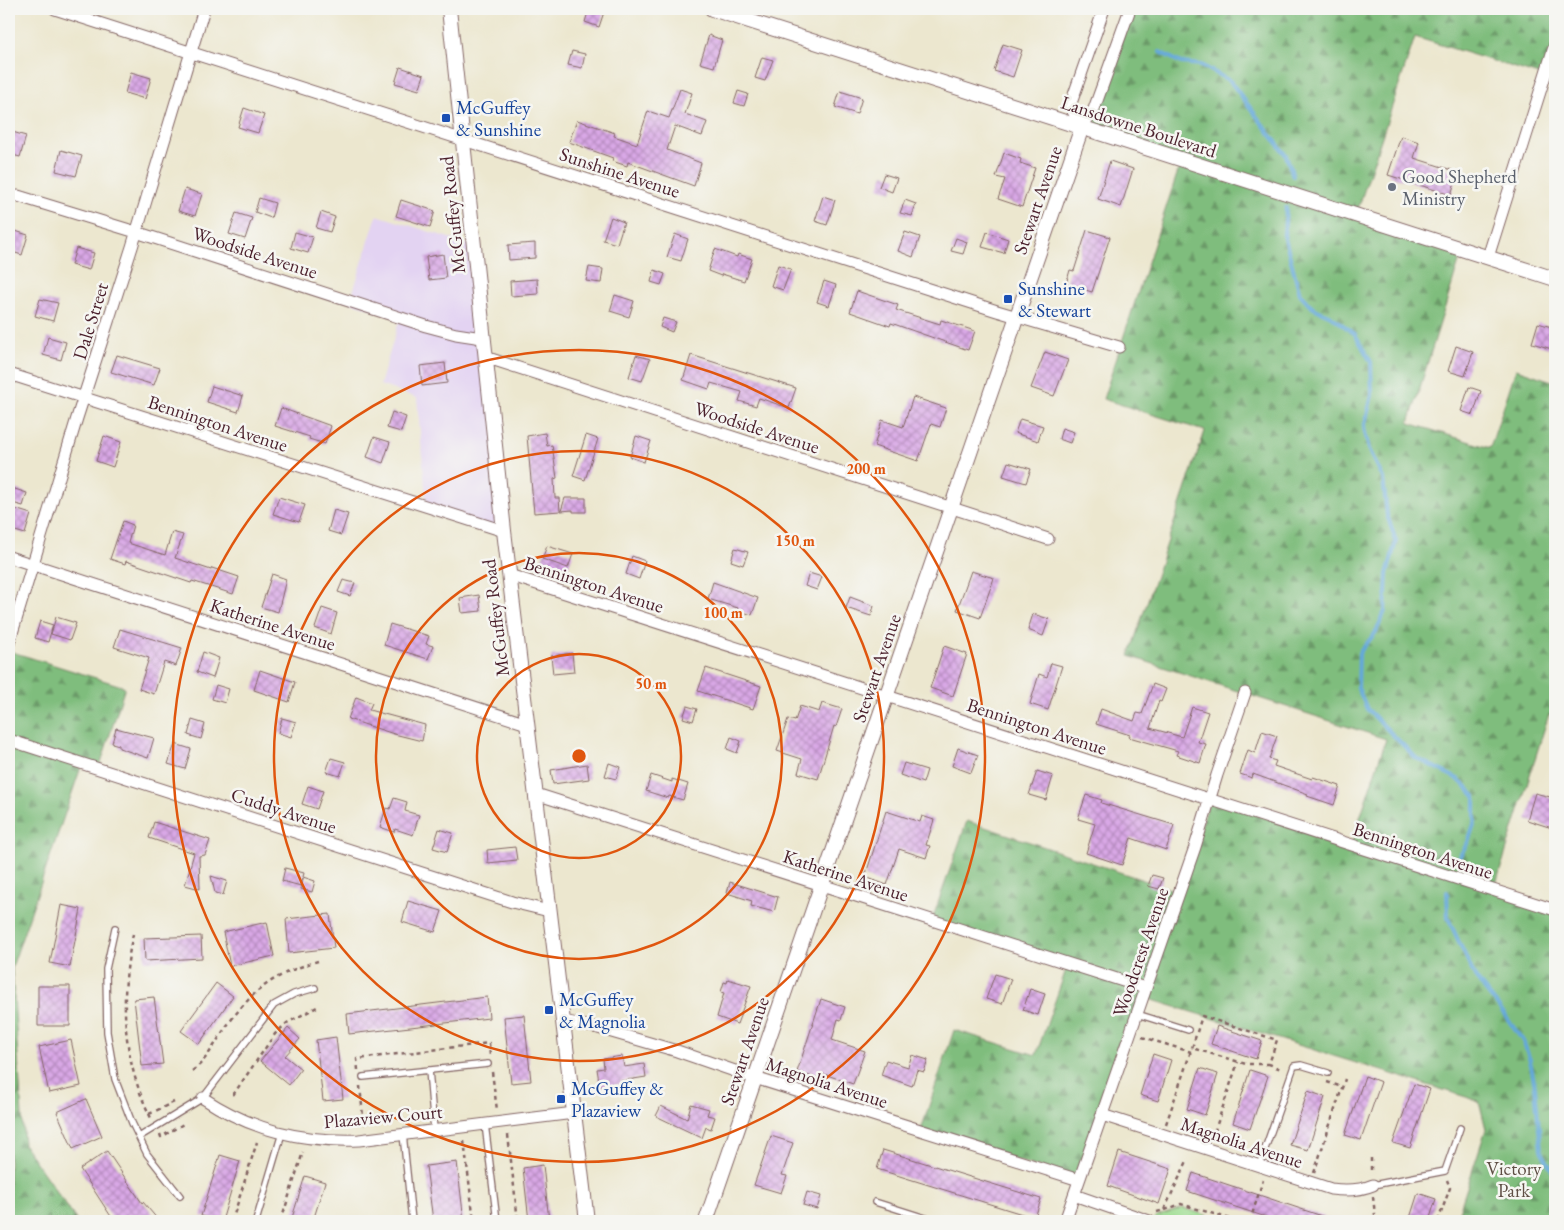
<svg xmlns="http://www.w3.org/2000/svg" width="1564" height="1230" font-family="'EB Garamond',serif">
<style>
.built{fill:#e3d3f2}
.grass{fill:url(#grass-tufts);stroke:#747e5f}
.forest{fill:url(#forest-firs);stroke:#646e54}
.lines{fill:none;stroke-linecap:round;stroke-linejoin:round}
.stream{stroke:#64a8d9;stroke-width:4}
.building{fill:url(#building-cross-hatch)}
.service-casing{stroke:#836564;stroke-width:8}
.minor-casing{stroke:#836564;stroke-width:13}
.tertiary-casing{stroke:#836564;stroke-width:16}
.path{stroke:#836564;stroke-width:2.5;stroke-dasharray:4 4;stroke-linecap:butt}
.service{stroke:#fff;stroke-width:5.5}
.minor{stroke:#fff;stroke-width:11}
.tertiary{stroke:#fff;stroke-width:14}
.ring{fill:none;stroke:#e0560e;stroke-width:2.5}
.transit-dot{fill:#1a4fb4;stroke:#f6f6f2;stroke-width:2}
.worship-dot{fill:#6b7280;stroke:#f6f6f2;stroke-width:2}
.labels{text-anchor:middle;stroke-width:5;stroke-linejoin:round;paint-order:stroke}
.transit-label{font-size:19px;fill:#164399;stroke:#f6f6f2;text-anchor:start}
.street-label{font-size:19px;fill:#4a1f2b;stroke:#f6f6f2}
.worship-label{font-size:19px;fill:#5b616d;stroke:#f6f6f2;text-anchor:start}
.park-label{font-size:19px;fill:#5f4f45;stroke:#f6f6f2}
.centre{fill:#e0560e;stroke:#f6f6f2;stroke-width:2.5}
.ring-label{font-size:15px;text-anchor:middle;font-weight:bold;fill:#e0560e;stroke:#f6f6f2;stroke-width:5;stroke-linejoin:round;paint-order:stroke}
</style>
<defs>
<pattern id="grass-tufts" width="24" height="20" patternUnits="userSpaceOnUse" patternTransform="scale(1.25)"><rect width="24" height="20" fill="#9fde93"/><path d="M3 7l-1-3M5 7V3M7 7l1-3M15 17l-1-3M17 17v-4M19 17l1-3" fill="none" stroke="#8abe7f"/></pattern>
<pattern id="forest-firs" width="22" height="20" patternUnits="userSpaceOnUse" patternTransform="scale(1.25)"><rect width="22" height="20" fill="#7fbd7d"/><path d="M5 1l3.5 6h-7zM16 11l3.5 6h-7z" fill="#6a9967"/></pattern>
<pattern id="building-cross-hatch" width="8" height="8" patternUnits="userSpaceOnUse" patternTransform="scale(1.25)"><rect width="8" height="8" fill="#d9a8e6"/><path d="M0 0l8 8M0 8l8-8" fill="none" stroke="#b288bb"/></pattern>
</defs>
<rect width="100%" height="100%" fill="#f6f6f2"/>
<filter id="ink" filterUnits="userSpaceOnUse"><feTurbulence type="fractalNoise" baseFrequency=".02" numOctaves="2"/><feDisplacementMap in="SourceGraphic" scale="10" xChannelSelector="R" yChannelSelector="G"/><feConvolveMatrix kernelMatrix="1 2 1 2 8 2 1 2 1" color-interpolation-filters="sRGB"/></filter>
<filter id="wash" filterUnits="userSpaceOnUse"><feTurbulence type="fractalNoise" baseFrequency=".0096" numOctaves="4" result="noise"/><feDisplacementMap in="SourceGraphic" scale="20" xChannelSelector="R" yChannelSelector="G"/><feGaussianBlur stdDeviation="1.12" result="paint"/><feColorMatrix in="noise" values="0 0 0 0 0 0 0 0 0 0 0 0 0 0 0 0 0 1.4 0 .05"/><feComposite in="paint" operator="in"/></filter>
<g filter="url(#wash)">
<rect width="100%" height="100%" fill="#ece7cf"/>
<path class="built" d="M377,215l97,31 30,285 -77,-23 -10,-110 -37,-13 20,-67 -50,-16z"/>
<path class="grass" d="M1183,1208l43,13h-72l2,-4z"/>
<path class="forest" d="M1132,9h423v71l-140,-43 -59,178 107,34 -54,174 81,25 26,-79 39,13v334l-6,-2 -55,176 61,20v311h-99l30,-92 -7,-28 -336,-104 -64,183 -158,-50 33,-100 82,25 32,-91 -136,-44 35,-99 212,71 31,-92 141,45 35,-106 -257,-83 76,-225 -102,-32 79,-240 -92,-29z
M9,651l116,36 -26,82 -17,-5 -70,203 12,178 53,76h-68z"/>
<g class="lines">
<path class="stream" d="M1160,52l21,11 20,2 29,16 56,74 7,21
M1286,208l-2,27 16,59 13,14 18,8 24,18 16,28 1,33 -8,33 5,21 14,29 4,37 9,26 -9,33 -2,37 -9,21 -17,21 -1,35 9,21 49,49 42,21 17,17v25l-7,21 -11,19
M1447,892l1,26 27,59 27,34 21,30 7,19 5,27 6,63 14,26"/>
</g>
<g id="blocks">
<path class="building" d="M589,9h16l-6,18 -14,-5z
M709,35l13,5 -8,27 -14,-4z
M1003,44l19,6 -9,27 -19,-6z
M572,51l13,3 -3,14 -14,-3z
M762,57l11,3 -8,21 -10,-3z
M400,67l24,8 -5,15 -24,-7z
M131,72l20,6 -6,21 -20,-6z
M680,89l12,4 -7,21 22,8 -5,14 -27,-10 -8,24 34,13 -7,23 -66,-24 -1,4 -15,-5 1,-3 -44,-16 8,-22 38,13 -1,3 23,8 11,-33 21,7z
M738,91l10,3 -4,12 -10,-3z
M840,91l22,7 -5,16 -22,-7z
M244,108l20,7 -6,18 -20,-6z
M9,131l17,5 -6,21 -11,-3z
M1401,136l18,6 -5,16 44,14 -7,23 -63,-20z
M61,150l21,6 -6,20 -20,-5z
M1004,153l17,6 -1,4 15,5 -13,39 -24,-8 7,-20 -9,-2z
M1110,161l23,8 -12,38 -23,-8z
M884,174l13,4 -5,14 -13,-5z
M185,189l17,5 -7,22 -17,-5z
M823,196l12,4 -8,25 -12,-4z
M259,198l16,5 -4,15 -16,-6z
M401,200l34,11 -5,16 -34,-11z
M905,200l11,4 -4,12 -12,-3z
M321,212l14,5 -5,15 -14,-4z
M236,213l16,5 -7,21 -16,-5z
M611,217l13,5 -7,22 -14,-4z
M9,229l19,6 -6,20 -13,-4z
M1087,230l23,7 -18,55 -26,-8 4,-14 4,1z
M295,232l18,5 -5,16 -17,-5z
M905,232l15,5 -7,20 -15,-6z
M987,232l21,7 -4,14 -22,-6z
M675,234l13,5 -7,22 -14,-4z
M956,238l11,4 -4,12 -12,-3z
M535,243v15l-26,2 -1,-15z
M76,248l18,5 -5,17 -18,-5z
M715,249l22,8 1,-3 14,5 -8,22 -22,-7 -1,2 -13,-5z
M443,254l3,24 -17,2 -3,-23z
M778,265l13,4 -8,21 -12,-4z
M589,267l14,2 -2,14 -15,-2z
M654,270l11,4 -4,11 -10,-3z
M537,279l1,15 -27,2 -1,-15z
M824,281l12,4 -7,21 -12,-4z
M857,291l41,14 -2,5 44,14 1,-4 34,11 -7,19 -77,-27 -1,3 -40,-14z
M615,295l19,6 -5,16 -19,-6z
M40,299l18,4 -5,18 -18,-5z
M663,318l13,4 -4,10 -12,-5z
M1538,323l17,5v22l-23,-7z
M48,337l18,5 -5,18 -18,-5z
M1456,346l17,6 -8,24 -17,-5z
M1045,352l23,8 -14,36 -23,-8z
M117,355l43,13 -6,17 -43,-13z
M636,355l14,4 -8,22 -13,-4z
M691,355l105,33 -7,20 -30,-10 -3,8 -17,-5 3,-9 -31,-9 -2,6 -26,-9z
M445,363l2,20 -25,3 -2,-20z
M212,386l31,10 -5,16 -31,-10z
M1469,387l12,4 -8,24 -12,-4z
M913,397l33,11 -6,19 -9,-3 -13,37 -44,-15 8,-26 21,7z
M281,408l50,18 -6,18 -16,-5 1,-2 -35,-11z
M392,412l14,5 -5,15 -14,-4z
M1020,419l23,7 -5,15 -23,-8z
M1062,428l12,4 -4,11 -11,-4z
M545,433l2,13 5,-1 5,33 -3,1 1,19h4l1,13 -26,2 -7,-77z
M586,435l12,4 -13,41 -12,-4z
M104,436l17,6 -8,25 -17,-6z
M636,436l15,5 -7,21 -14,-5z
M374,437l16,5 -7,21 -16,-6z
M1008,462l23,7 -5,14 -23,-7z
M12,488l15,5 -4,13 -14,-4z
M279,497l26,8 -6,17 -26,-8z
M565,498h21v14h-13v-2l-12,1z
M15,509l16,5 -6,20 -16,-5z
M334,510l14,4 -7,21 -13,-4z
M123,521l10,4 -5,18 37,12 7,-23 11,3 -8,23 36,12 1,-2 27,9 -6,17 -41,-13 -1,2 -65,-22 -1,3 -15,-5z
M547,546l26,8 -5,14 -26,-9z
M735,548l13,4 -5,13 -12,-4z
M632,556l13,5 -6,18 -13,-5z
M971,571l23,7 -14,40 -23,-8z
M809,573l13,4 -5,13 -12,-4z
M272,574l14,5 -8,33 -17,-5z
M343,580l12,3 -5,13 -12,-4z
M713,582l45,16 -6,17 -15,-5 1,-2 -30,-9z
M479,595l2,16 -19,2 -2,-15z
M850,597l24,9 -3,10 -25,-8z
M322,608l15,5 -6,21 -16,-6z
M1033,614l16,5 -6,17 -15,-6z
M56,617l20,6 -6,17 -19,-6z
M40,621l13,4 -5,17 -13,-4z
M390,624l39,12 -3,8 7,2 -5,13 -44,-14z
M120,629l62,19 -6,18 -12,-4 -10,32 -15,-5 10,-31 -35,-11z
M944,646l23,8 -14,42 -23,-8z
M203,652l16,6 -6,20 -16,-6z
M572,653l2,19 -21,2 -2,-18z
M1051,663l11,3 -14,44 -18,-6 9,-30 8,3z
M706,668l55,18 -8,23 -55,-18z
M260,670l35,12 -6,20 -35,-12z
M1153,684l13,5 -5,13 -2,-1 -9,27 32,9 10,-30 16,5 -10,30 8,2 -6,19 -24,-8 2,-4 -49,-14 1,-2 -34,-11 5,-15 33,12 3,-8 5,1z
M216,685l13,4 -4,14 -13,-4z
M356,697l16,6 -3,7 56,15 -3,16 -28,-7 -46,-15z
M822,703l20,6 -6,18 -2,-1 -16,53 -20,-6 4,-14 -25,-8 11,-32 7,2 5,-15 19,6z
M687,706l10,3 -4,12 -10,-3z
M282,718l14,4 -5,15 -13,-4z
M192,720l13,4 -4,15 -13,-4z
M116,728l38,10 -6,20 -29,-10v-3l-7,-2z
M1262,731l15,5 -8,23 7,2 -2,5 38,13 1,-2 27,9 -6,19 -27,-9 1,-2 -55,-20 -1,4 -12,-4 8,-24 7,3z
M731,737l10,4 -4,12 -10,-4z
M175,744l16,5 -6,20 -17,-5z
M958,748l20,7 -7,18 -19,-7z
M331,758l14,4 -5,14 -14,-4z
M609,763l11,4 -4,12 -11,-3z
M904,763l23,7 -4,13 -23,-8z
M587,764l2,15 -36,5 -2,-14z
M1037,771l16,5 -7,24 -17,-5z
M651,775l21,7v-3l16,5 -5,16 -14,-4 -1,2 -22,-7z
M308,786l15,5 -6,18 -15,-5z
M1535,793l19,5 -3,9 4,1v21l-28,-9z
M1086,795l16,5 -1,3 73,22 -8,25 -35,-12 -9,27 -36,-12 9,-29 -17,-5z
M394,798l13,4 -2,9 14,4 -6,20 -18,-6 -1,3 -14,-5 6,-19 4,1z
M886,811l34,11 2,-6 12,4 -8,25 4,1 -4,12 -27,-9 -12,36 -22,-8z
M154,822l56,18 -5,15 -6,1 1,33 -15,-4 9,-32 -45,-15z
M439,829l14,4 -6,19 -14,-4z
M515,847l2,13 -29,3 -1,-13z
M285,868l19,5 -1,4 12,4 -3,11 -11,-3 2,-11 -2,8 -19,-5z
M1152,875l11,3 -4,11 -11,-3z
M211,876l16,5 -4,14 -8,-2z
M730,882l48,15 -4,15 -23,-6 1,-5 -25,-8z
M408,901l34,10 -7,21 -33,-10z
M61,905l20,4 -11,58 -20,-4z
M330,914l4,34 -45,5 -3,-34z
M267,922l7,34 -44,10 -7,-34z
M201,936l1,22 -57,3 -1,-23z
M995,974l16,5 -9,25 -16,-5z
M728,979l23,7 -14,38 -20,-7 7,-24 -3,-1 3,-10 3,1z
M216,983l17,13 -34,48 -18,-13z
M38,986h32v40h-32z
M1030,989l15,5 -7,21 -15,-5z
M154,997l9,67 -21,2 -8,-67z
M487,997l2,21 -140,16 -2,-20z
M821,999l24,8 -4,13 -3,-1 -6,21 33,11 -12,33 -32,-11 -2,6 -22,-7z
M524,1015l7,66 -20,2 -7,-66z
M1217,1026l45,15 -6,18 -45,-15z
M288,1028l12,11 -15,17 16,13 -12,16 -29,-24z
M336,1037l7,62 -20,2 -7,-61z
M71,1040l10,46 -32,7 -10,-46z
M1153,1054l18,6 -13,41 -18,-6z
M912,1055l16,5 -4,12 -7,-2 -5,16 -31,-11 5,-15 22,7z
M622,1056l2,11 20,-3 2,13 -25,4v3l-21,3 -3,-18 7,-1 -1,-9z
M1200,1068l18,6 -13,41 -18,-6z
M1250,1070l18,6 -18,53 -17,-6z
M1365,1076l16,6 -20,58 -16,-5z
M1414,1084l16,5 -20,59 -17,-5z
M1308,1091l17,6 -17,53 -18,-5z
M86,1099l16,37 -29,13 -16,-37z
M691,1104l18,5 -2,6 8,2 -4,12 -5,-2 -4,11 -46,-22 5,-10 26,13z
M771,1136l22,7 -11,32 5,1 -6,17 -27,-8z
M883,1150l158,49 -6,19 -158,-49z
M107,1151l35,52 1,-1 16,19h-45l-34,-52z
M1119,1152l52,17 -12,35 -51,-18z
M220,1155l20,6 -18,60 -21,-5z
M457,1162l7,59h-31l-7,-55z
M543,1165l6,56h-20l-6,-53z
M1193,1173l138,46v2h-53l-91,-30z
M305,1176l20,6 -12,39h-22z
M807,1192l14,4 -4,13 -14,-4z
M1418,1193l18,6 -7,22h-20z"/>
</g>
</g>
<g filter="url(#ink)">
<use href="#blocks" fill-opacity="0" stroke="#836564" stroke-width="1"/>
<g class="lines">
<defs>
<path id="service" d="M115,928l-9,41 1,63 8,47 17,44 15,31 33,42
M1137,1014l51,16
M429,1070l5,60
M363,1077l125,-13
M485,1124l12,97
M403,1134l9,87
M139,1137l64,-39 71,-93 20,-11 21,-6
M1259,1166l35,-100 7,-1 27,8
M1373,1185l72,-14 15,-43
M875,1202l60,19
M256,1221l26,-88"/>
<path id="minor" d="M55,9l942,302 122,36
M1104,9l-34,97 12,21 12,-18 36,-100
M18,196l118,36 290,94 30,8 26,4
M1488,257l67,-213
M485,357l563,182
M9,374l495,157
M9,557l518,167
M509,575l1046,335
M9,643l68,-225 55,-171 72,-238
M9,740l503,162 37,9
M536,794l609,194
M563,1021l35,7 79,23 78,27 324,102
M203,1098c48,32 98,44 156,42l215,-27
M1102,1115l229,74c15,2 28,2 42,-4
M1074,1195l75,26
M1065,1221l130,-374 22,-72 28,-82"/>
<path id="tertiary" d="M449,9l55,522 83,690
M712,9l843,270
M706,1221l376,-1094"/>
</defs>
<use href="#service" class="service-casing"/>
<use href="#minor" class="minor-casing"/>
<use href="#tertiary" class="tertiary-casing"/>
<path class="path" d="M133,934c-14,63 -11,126 18,184
M1142,1037l49,15
M1269,1064h-23l-54,-16 10,-32 75,24 -8,24 14,6
M358,1070l-1,-11 132,-16 1,13
M192,1071c13,-9 21,-24 30,-38 27,-40 49,-58 96,-72
M492,1072l5,38
M1327,1082l15,5
M360,1086l4,40
M233,1095l42,-61 12,-11 30,-16
M149,1114l25,-12
M1166,1124l26,-76
M160,1134l1,3 24,-14
M508,1135l10,86
M1212,1139l26,-77
M464,1141l10,80
M1371,1158v16
M1314,1173l31,-94
M1373,1197l2,18
M1165,1210l16,-6 56,17
M1157,1212l7,-2 24,-51
M232,1221l25,-79
M281,1221l22,-69
M1250,1221l13,-41
M1438,1221l12,-33 -3,-8"/>
<use href="#service" class="service"/>
<use href="#minor" class="minor"/>
<use href="#tertiary" class="tertiary"/>
</g>
</g>
<g class="ring">
<circle cx="579" cy="756" r="102"/>
<circle cx="579" cy="756" r="203"/>
<circle cx="579" cy="756" r="305"/>
<circle cx="579" cy="756" r="406"/>
</g>
<g class="transit-dot">
<rect x="441" y="113" width="10" height="10" rx="2.5"/>
<rect x="1003" y="294" width="10" height="10" rx="2.5"/>
<rect x="544" y="1005" width="10" height="10" rx="2.5"/>
<rect x="556" y="1094" width="10" height="10" rx="2.5"/>
</g>
<circle class="worship-dot" cx="1392" cy="187" r="5"/>
<g class="labels">
<g class="transit-label">
<text x="456" y="114">McGuffey<tspan x="456" dy="22">&amp; Sunshine</tspan></text>
<text x="1018" y="295">Sunshine<tspan x="1018" dy="22">&amp; Stewart</tspan></text>
<text x="559" y="1006">McGuffey<tspan x="559" dy="22">&amp; Magnolia</tspan></text>
<text x="571" y="1095">McGuffey &amp;<tspan x="571" dy="22">Plazaview</tspan></text>
</g>
<g class="street-label">
<text transform="translate(1139 126) rotate(18)" y="7">Lansdowne Boulevard</text>
<text transform="translate(620 172) rotate(18)" y="7">Sunshine Avenue</text>
<text transform="translate(1037 200) rotate(-71)" y="7">Stewart Avenue</text>
<text transform="translate(452 215) rotate(-96)" y="7">McGuffey Road</text>
<text transform="translate(255 252) rotate(18)" y="7">Woodside Avenue</text>
<text transform="translate(90 321) rotate(-73)" y="7">Dale Street</text>
<text transform="translate(218 423) rotate(18)" y="7">Bennington Avenue</text>
<text transform="translate(757 427) rotate(18)" y="7">Woodside Avenue</text>
<text transform="translate(594 584) rotate(18)" y="7">Bennington Avenue</text>
<text transform="translate(495 618) rotate(-97)" y="7">McGuffey Road</text>
<text transform="translate(273 624) rotate(18)" y="7">Katherine Avenue</text>
<text transform="translate(876 668) rotate(-71)" y="7">Stewart Avenue</text>
<text transform="translate(1037 726) rotate(18)" y="7">Bennington Avenue</text>
<text transform="translate(284 810) rotate(18)" y="7">Cuddy Avenue</text>
<text transform="translate(1423 850) rotate(18)" y="7">Bennington Avenue</text>
<text transform="translate(846 875) rotate(18)" y="7">Katherine Avenue</text>
<text transform="translate(1140 952) rotate(-71)" y="7">Woodcrest Avenue</text>
<text transform="translate(744 1051) rotate(-71)" y="7">Stewart Avenue</text>
<text transform="translate(827 1082) rotate(18)" y="7">Magnolia Avenue</text>
<text transform="translate(383 1116) rotate(-5)" y="7">Plazaview Court</text>
<text transform="translate(1242 1142) rotate(18)" y="7">Magnolia Avenue</text>
</g>
<g class="worship-label">
<text x="1402" y="183">Good Shepherd<tspan x="1402" dy="22">Ministry</tspan></text>
</g>
<g class="park-label">
<text x="1514" y="1175">Victory<tspan x="1514" dy="22">Park</tspan></text>
</g>
</g>
<circle cx="579" cy="756" r="8" class="centre"/>
<g class="ring-label">
<text x="866" y="474">200 m</text>
<text x="795" y="546">150 m</text>
<text x="723" y="618">100 m</text>
<text x="651" y="689">50 m</text>
</g>
<rect width="1564" height="1230" fill="none" stroke="#f6f6f2" stroke-width="30"/>
</svg>
